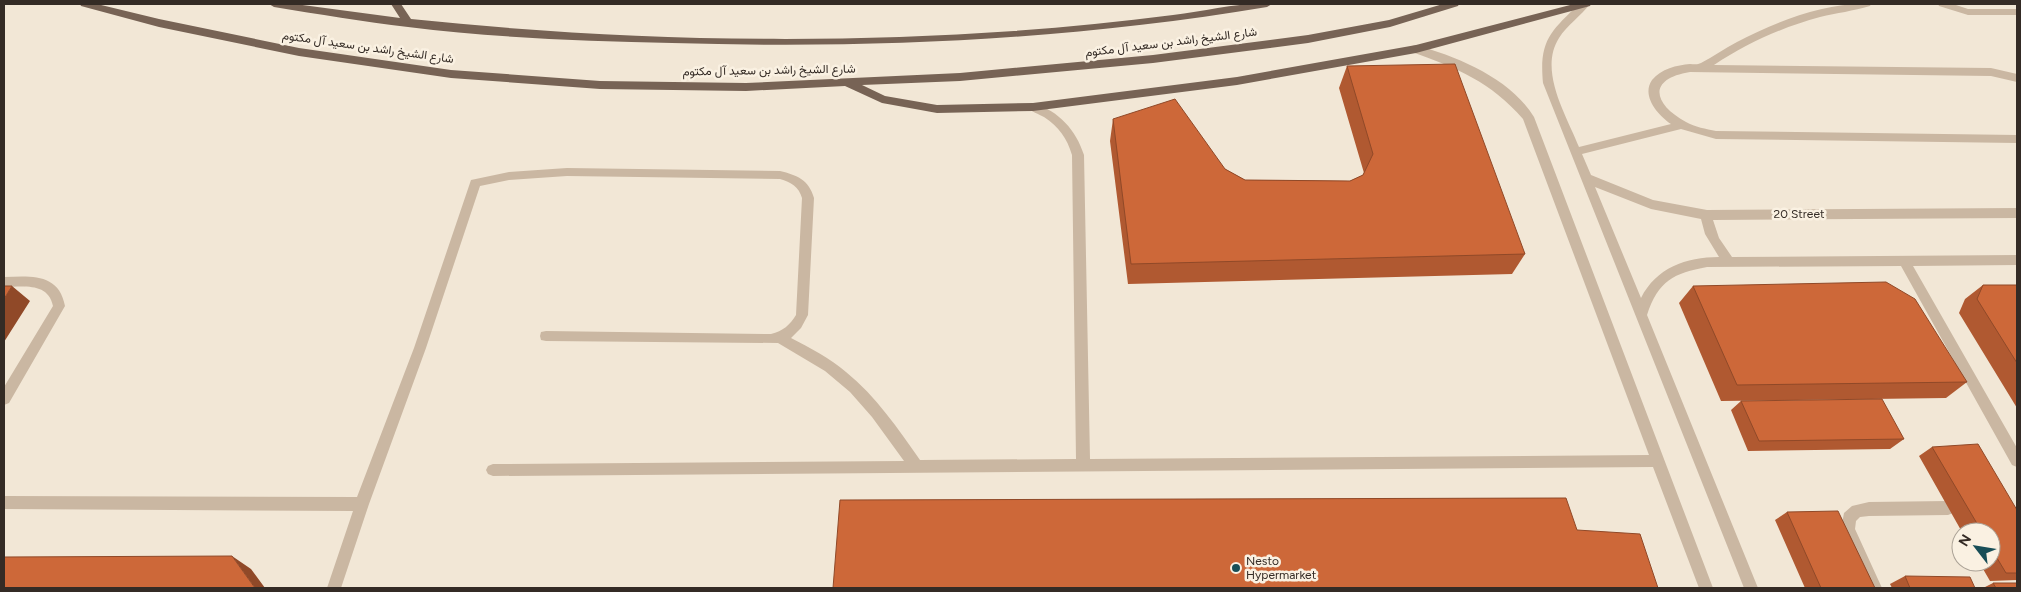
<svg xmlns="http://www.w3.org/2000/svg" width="2021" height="592" font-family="Figtree,Vazirmatn,sans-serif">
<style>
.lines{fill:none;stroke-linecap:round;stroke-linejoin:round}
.minor{fill:#cab7a2;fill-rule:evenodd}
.major{fill:#776355;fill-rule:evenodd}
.wall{fill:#b05931}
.shaded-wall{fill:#904928}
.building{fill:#cd6839;stroke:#904928}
.poi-dot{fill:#184e57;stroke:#faf1e2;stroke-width:2}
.labels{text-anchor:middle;stroke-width:5;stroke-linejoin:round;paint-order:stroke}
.street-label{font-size:12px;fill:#342b25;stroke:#faf1e2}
.poi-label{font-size:12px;fill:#342b25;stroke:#faf1e2;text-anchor:start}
</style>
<rect width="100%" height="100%" fill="#f2e7d6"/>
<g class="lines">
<path class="minor" d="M1579,4h11c-9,12 -23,21 -31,34 -21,33 8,78 20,109l92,-23c-13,-9 -30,-28 -19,-44 9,-11 25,-15 38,-16 4,0 7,1 11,-1 12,-6 24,-15 36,-21 37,-20 92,-41 134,-38l-1,2c-17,5 -33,7 -50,11 -37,10 -73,26 -106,48l277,3 26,6v8l-26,-6 -301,-4c-43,7 -37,32 -4,50 9,5 20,7 30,9l301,4v8l-301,-4 -35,-10 -99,25 9,21 62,25 54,10 310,-2v10l-304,2 6,18 13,19 285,-2v10l-104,1 104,182v19l-5,-2 -111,-199 -194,1c-33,6 -49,14 -60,48l111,273h-14l-201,-505c-4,-42 7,-51 36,-79zM1595,187l56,22 50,10 4,15 14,23c-33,0 -63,11 -78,41z
M1938,4h15l15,5h49v6h-49l-29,-9z
M1416,45c42,12 94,33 118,72l179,471h-14l-46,-121 -1160,9 -5,-2 -2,-4 2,-4 5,-2 411,-3 -32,-44 -22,-25 -25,-21 -47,-28 -232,-2 -5,-1 -1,-4 1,-4 5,-1 225,3c12,-3 19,-9 25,-19l6,-117c-3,-11 -11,-16 -22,-19l-213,-3 -58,4 -29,6 -54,162 -57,156 -28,84h-14l26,-77 -349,-2v-13l353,1 57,-149 57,-168 38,-8 58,-4 213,3c17,4 29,9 34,27l-6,117 -7,13 -10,10c19,10 39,20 55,34 30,24 52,57 74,88l156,-1 -4,-304c-5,-17 -13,-28 -28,-38 -5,-3 -13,-5 -17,-10l2,-3 4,-1c26,8 43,27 51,52l6,304 559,-4 -126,-336c-32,-37 -66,-51 -111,-67l-1,-3 1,-3z
M4,277c27,-1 55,-4 61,29l-56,97 -5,2v-18l49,-81c-5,-24 -30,-19 -49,-19z
M1948,501l5,2 2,5 -2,5 -5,2 -79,1 -9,1 -4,4 -1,8 27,59h-14l-27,-59 3,-16 8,-7 17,-4z"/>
<path class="major" d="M80,4h17l62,15 140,29 152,22 149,11 146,2 214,-10 193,-18 155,-20 81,-15 54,-16h16l-1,2 -68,21 -82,16 -155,20 -193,18 -98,4 23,11 52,9 96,-2 204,-26 179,-32 158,-41h17l-1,2 -174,47 -179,32 -204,26 -96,2 -55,-10 -37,-17 -99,5 -146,-2 -149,-11 -152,-22 -140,-29 -78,-21z
M269,4h26l105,14 -9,-14h10l10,15c199,21 403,26 603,12 53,-4 106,-9 159,-16 33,-4 66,-13 99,-11l-5,3c-197,33 -395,42 -595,36 -87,-2 -178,-5 -264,-16 -44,-5 -90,-13 -134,-20z"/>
</g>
<path class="wall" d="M1347,66l178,188 -13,20 -384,10 -18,-143 3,-22 112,50 20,11 105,1 13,-6 1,-2 -25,-85z
M1983,285h34v123l-58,-95 6,-14z
M1693,286l274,96 -21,16 -225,3 -42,-98z
M1741,401l163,38 -14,10 -142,2 -17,-41z
M1932,447l85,63v70l-27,1 -11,-19h12v-30h-29l-43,-76z
M1787,512l88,76h-70l-30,-68z
M1905,576l70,12h-83l-2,-4z
M1993,583l24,5h-34z"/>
<path class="shaded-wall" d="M12,286l18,15 -26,41v-43z
M232,556l19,13 14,19h-10z"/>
<path class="building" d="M1455,64l70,190 -394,10 -18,-145 62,-20 50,70 20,11 105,1 13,-6 10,-21 -26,-88z
M1886,282l29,17 52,83 -230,3 -44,-99z
M1983,285h34v78l-40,-64z
M4,286h8l-8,13z
M1882,399l22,40 -145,2 -18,-40z
M1978,444l39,66v63h-11l-15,-25v-16h-9l-50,-85z
M1566,498l11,32 63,4 18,54h-825l7,-88z
M1838,511l37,77h-54l-34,-76z
M232,556l23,32h-251v-31z
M1905,576l65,1 5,11h-65z
M1993,583h24v5h-21z"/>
<circle class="poi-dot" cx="1236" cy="568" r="5"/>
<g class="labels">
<g class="street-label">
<text transform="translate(1171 42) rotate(-7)" y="4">شارع الشيخ راشد بن سعيد آل مكتوم</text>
<text transform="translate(368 47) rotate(8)" y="4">شارع الشيخ راشد بن سعيد آل مكتوم</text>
<text transform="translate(769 70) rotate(-1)" y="4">شارع الشيخ راشد بن سعيد آل مكتوم</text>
<text x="1799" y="218">20 Street</text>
</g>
<g class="poi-label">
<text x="1246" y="565">Nesto<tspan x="1246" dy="14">Hypermarket</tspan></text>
</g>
</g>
<rect width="2021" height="592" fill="none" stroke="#342b25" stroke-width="10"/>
<g transform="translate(1976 547) rotate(301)"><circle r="24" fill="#faf1e2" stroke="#aba296"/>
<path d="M0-4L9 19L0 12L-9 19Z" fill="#184e57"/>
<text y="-8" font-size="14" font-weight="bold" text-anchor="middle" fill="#342b25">N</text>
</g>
</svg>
